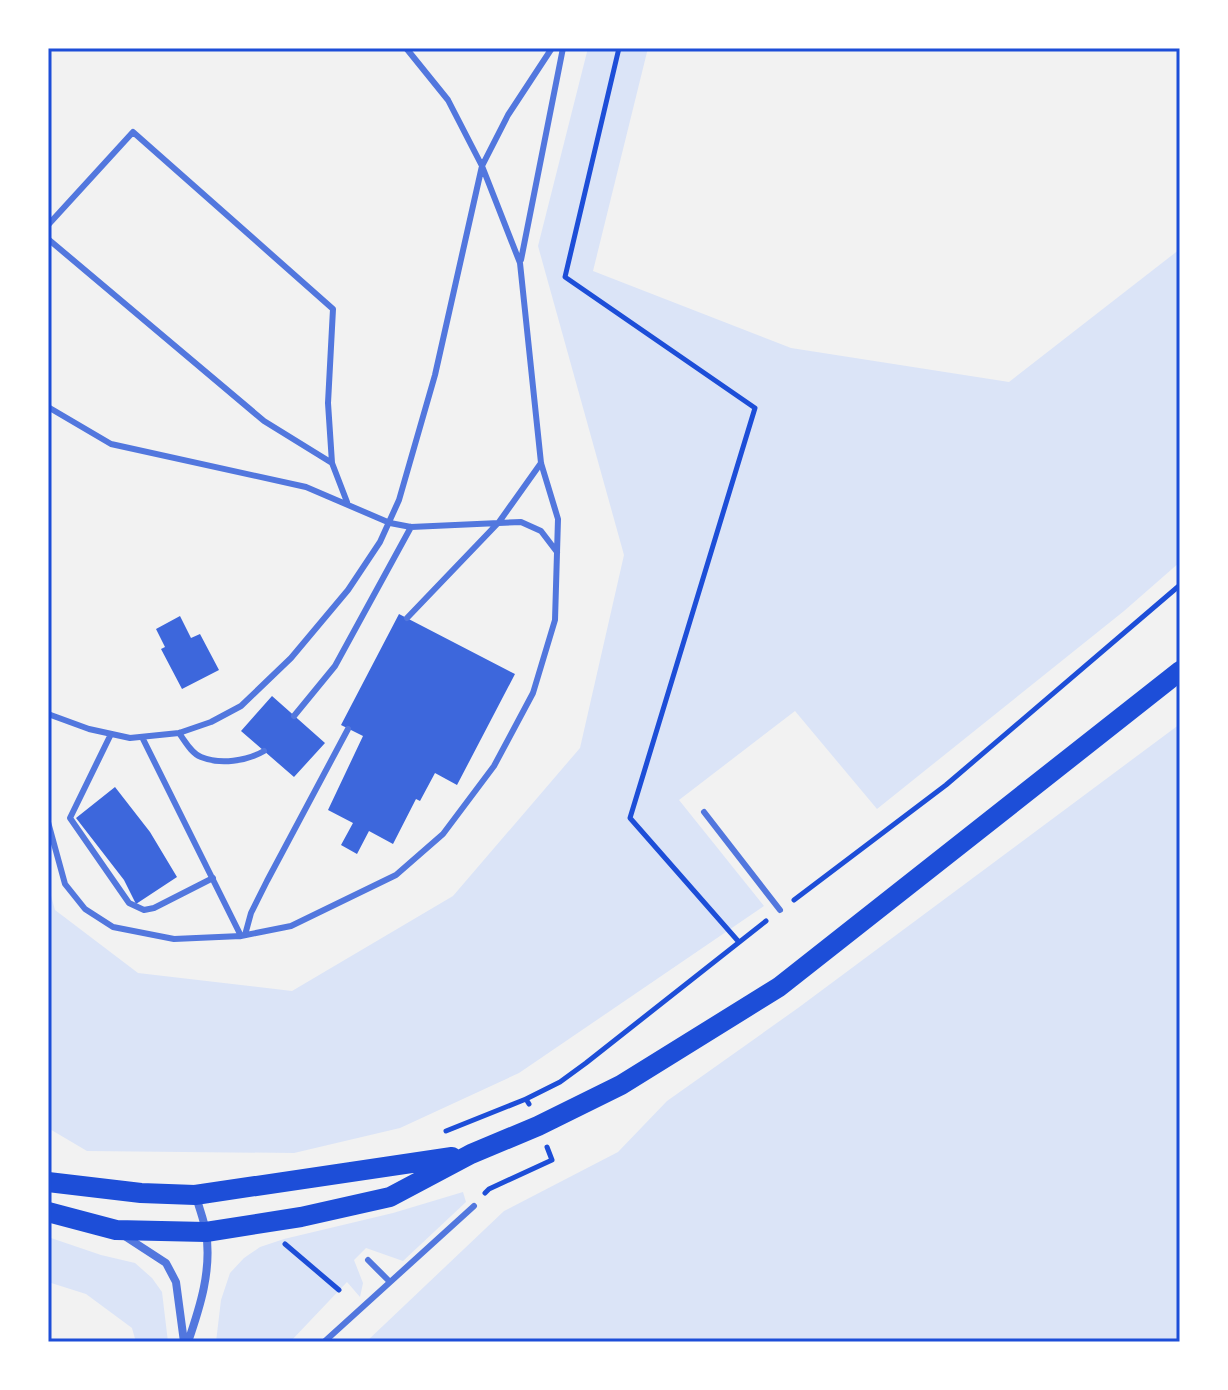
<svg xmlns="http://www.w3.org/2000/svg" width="1228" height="1390" font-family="'Work Sans',sans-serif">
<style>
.green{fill:#dbe4f7}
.building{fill:#3d67dc}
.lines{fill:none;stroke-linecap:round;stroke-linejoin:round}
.path{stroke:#1d4ed8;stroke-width:5}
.service{stroke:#5277de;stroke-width:6}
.minor{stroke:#5277de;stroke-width:8}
.primary{stroke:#1d4ed8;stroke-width:20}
.neatline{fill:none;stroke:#1d4ed8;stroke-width:3}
</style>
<rect width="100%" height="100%" fill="#f2f2f2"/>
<path class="green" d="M588,48h60l-55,223 198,77 218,34 171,-133v313l-56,49 -247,198 -82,-98 -116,89 85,106 -245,167 -119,55 -106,25 -207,-2 -39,-23v-243l7,25 83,63 154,18 161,-95 127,-148 44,-193 -86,-309z
M1180,724v618h-814l138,-131 114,-59 49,-51 131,-93z
M463,1192l3,10 -63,59 -37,-13 -12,12 9,23 -3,14 -13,-15 -57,60h-74l5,-42 9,-27 14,-15 16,-11 24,-8 109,-26z
M48,1237l53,18 34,8 17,15 10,14 6,50h-32l-4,-14 -46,-34 -38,-12z"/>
<path class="building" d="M399,614l116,60 -58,111 -22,-12 -15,28 -4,-2 -23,45 -24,-13 -12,23 -16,-9 12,-22 -25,-13 35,-74 -22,-11z
M180,616l11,22 9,-4 19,36 -37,19 -21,-40 4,-2 -9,-18z
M272,696l53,47 -31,34 -53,-46z
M115,787l35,45 27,45 -41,27 -12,-24 -48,-62z"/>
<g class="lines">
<path class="path" d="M619,48l-54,229 190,131 -125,410 108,123
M794,900l152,-115 234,-200
M529,1104l-3,-5 34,-17 26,-19 180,-142
M446,1131l80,-32
M485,1193l4,-4 63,-29 -5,-13
M285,1244l54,46"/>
<path class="service" d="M48,225l85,-93 200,177 -5,94 4,60
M48,239l216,182 68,42 15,39
M521,260l42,-212
M48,407l63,37 195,43 84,36 21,4 110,-5 20,9 16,21
M407,618l92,-96 42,-59
M48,714l41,15 41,9 49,-5 32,-11 30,-16 50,-48 57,-68 32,-48 19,-42 36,-125 47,-209 26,-51 44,-67
M294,716l41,-50 76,-139
M179,733c6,8 12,20 22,24 19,8 46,4 63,-6
M111,734l-41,84 59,85 15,7 10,-2 59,-30
M142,737l99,199
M704,812l76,98
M48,822l17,62 20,25 28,18 61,12 67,-3 50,-10 105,-51 47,-41 51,-68 39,-73 22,-73 3,-101 -17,-56 -21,-200 -38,-97 -34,-66 -42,-52
M245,935l6,-22 16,-32 81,-152
M368,1260l21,21
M324,1342l150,-136"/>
<path class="minor" d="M123,1235l43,28 10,19 8,60
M188,1342c12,-35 24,-72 18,-110 -2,-12 -7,-24 -10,-36"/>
<path class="primary" d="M48,1182l93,11 54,2 257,-38
M48,1212l68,18 90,2 95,-15 89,-20 81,-43 67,-28 83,-41 158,-98 401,-316"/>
</g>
<rect width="1228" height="1390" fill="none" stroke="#ffffff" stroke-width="100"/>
<rect x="50" y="50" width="1128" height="1290" class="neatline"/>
</svg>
